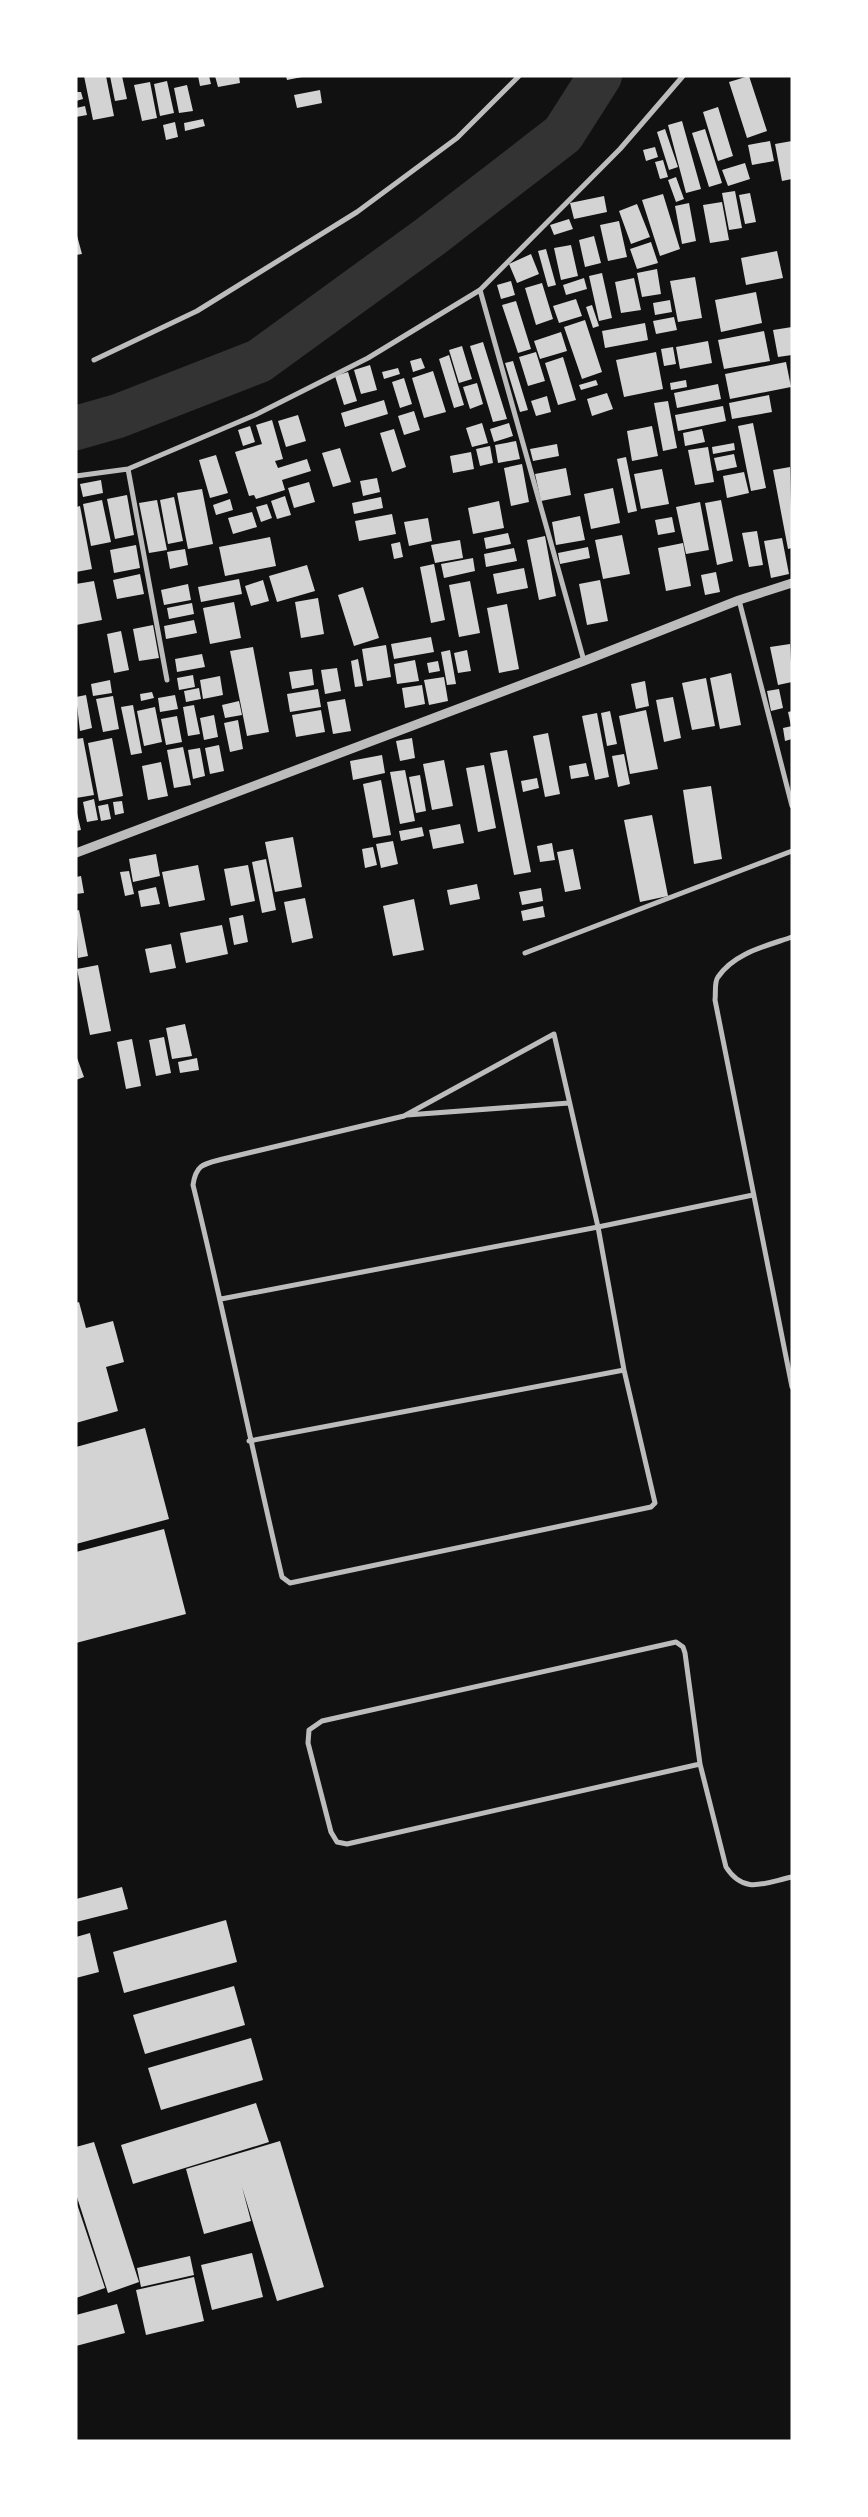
<svg xmlns="http://www.w3.org/2000/svg" width="868" height="2517" font-family="'Archivo Narrow',sans-serif">
<style>
.lines{fill:none;stroke-linecap:round;stroke-linejoin:round}
.river{stroke:#333;stroke-width:44}
.building{fill:#d3d3d3}
.minor{stroke:#bcbcbc;stroke-width:5}
.tertiary{stroke:#bcbcbc;stroke-width:9}
</style>
<rect width="100%" height="100%" fill="#111"/>
<g class="lines">
<path class="river" d="M76,428l42,-12 141,-55 172,-125 132,-102 37,-58"/>
</g>
<path class="building" d="M84,76h22l8,40 -21,4z
M110,76h12l5,23 -12,2z
M198,76h11l2,8 -11,2z
M215,76h24l1,7 -22,4z
M286,76h15l1,1 -15,3z
M749,76l18,55 -20,7 -18,-56z
M167,81l7,32 -14,3 -6,-32z
M150,82l7,36 -15,3 -8,-36z
M187,85l6,26 -14,2 -5,-25z
M320,90l2,13 -25,5 -3,-13z
M76,92h5l2,7 -7,2z
M85,106l2,9 -11,2v-9z
M718,107l15,49 -15,5 -15,-49z
M203,119l2,7 -20,5 -1,-8z
M682,121l19,68 -15,4 -18,-68z
M175,122l3,15 -12,3 -3,-15z
M665,129l13,38 -9,3 -12,-38z
M705,129l17,54 -13,4 -17,-54z
M770,141l4,20 -22,4 -4,-20z
M792,141v38l-10,2 -7,-37z
M655,147l3,10 -12,4 -3,-11z
M663,160l5,17 -8,2 -5,-17z
M745,163l5,16 -22,7 -6,-16z
M676,177l8,22 -8,3 -8,-22z
M735,191l7,37 -13,2 -7,-37z
M750,193l6,29 -11,2 -6,-29z
M663,194l17,55 -20,7 -18,-56z
M604,196l3,16 -33,7 -4,-16z
M722,202l7,38 -19,3 -7,-38z
M689,203l7,38 -14,3 -7,-38z
M637,204l13,33 -19,7 -12,-33z
M569,219l4,10 -19,6 -4,-10z
M619,221l8,36 -19,4 -8,-36z
M76,232l6,22 -6,1z
M594,236l7,27 -16,4 -6,-27z
M651,242l7,21 -21,6 -7,-20z
M571,245l7,31 -17,4 -7,-32z
M546,249l10,36 -8,2 -10,-36z
M777,251l6,27 -37,7 -5,-27z
M531,254l8,20 -22,9 -8,-19z
M657,269l4,25 -19,3 -5,-24z
M602,273l10,45 -13,3 -10,-45z
M695,277l7,41 -24,4 -8,-41z
M584,278l3,11 -21,6 -3,-10z
M634,278l7,32 -20,3 -6,-31z
M511,281l4,14 -14,4 -4,-14z
M542,283l11,36 -17,6 -11,-37z
M756,292l6,31 -41,9 -6,-32z
M576,299l6,17 -23,7 -6,-17z
M670,300l2,12 -17,3 -2,-12z
M516,301l15,48 -13,4 -16,-48z
M592,305l7,21 -6,2 -7,-21z
M674,317l3,13 -21,4 -3,-13z
M585,320l17,52 -20,7 -18,-52z
M645,323l3,17 -43,8 -3,-17z
M792,327v28l-14,2 -5,-27z
M764,331l6,30 -46,8 -6,-29z
M561,332l6,19 -27,8 -6,-18z
M708,341l4,22 -32,6 -4,-22z
M483,342l24,77 -14,3 -23,-76z
M462,346l10,33 -13,4 -10,-33z
M673,347l3,17 -12,2 -3,-17z
M536,352l9,29 -17,5 -9,-29z
M656,352l7,37 -39,8 -8,-37z
M449,355l15,50 -10,3 -15,-49z
M563,357l13,43 -18,5 -13,-42z
M421,358l4,10 -12,4 -3,-11z
M513,361l15,49 -8,2 -15,-49z
M786,362l5,25 -61,12 -5,-25z
M370,365l7,25 -16,4 -7,-24z
M398,368l2,6 -16,5 -2,-7z
M433,371l13,41 -22,6 -12,-40z
M348,372l9,29 -13,4 -9,-29z
M404,378l8,26 -12,4 -8,-26z
M596,380l2,5 -17,5 -2,-5z
M686,380l1,7 -16,3 -1,-7z
M477,383l6,21 -13,5 -7,-22z
M718,384l3,15 -44,9 -3,-15z
M607,393l6,16 -21,7 -5,-17z
M769,395l3,17 -40,7 -3,-16z
M547,396l4,16 -15,4 -5,-15z
M384,400l4,14 -43,13 -4,-14z
M668,401l9,47 -14,3 -9,-48z
M723,406l3,15 -48,10 -3,-16z
M414,411l6,19 -16,5 -6,-19z
M298,415l8,26 -20,6 -8,-26z
M272,420l11,39 -8,2 3,7 29,-9 4,12 -29,9 3,10 -29,9 -2,-4 -5,1 -14,-44 27,-8 -6,-19z
M482,423l6,20 -16,4 -6,-19z
M509,423l4,13 -19,6 -4,-13z
M753,423l13,65 -15,3 -13,-65z
M250,426l5,16 -12,4 -5,-16z
M652,426l6,30 -26,5 -5,-30z
M394,429l12,38 -14,5 -12,-39z
M702,429l3,13 -20,4 -2,-13z
M516,441l4,18 -22,4 -3,-18z
M734,443l1,7 -22,4 -1,-7z
M557,444l2,12 -26,5 -3,-12z
M490,446l3,17 -13,3 -4,-17z
M708,447l6,35 -19,3 -7,-35z
M340,448l11,34 -18,5 -11,-34z
M471,452l3,17 -21,4 -3,-17z
M734,454l3,13 -20,4 -3,-13z
M216,455l12,38 -18,5 -11,-38z
M626,457l11,54 -9,2 -11,-54z
M522,464l7,38 -18,4 -7,-38z
M790,467l2,81 -4,1 -15,-79z
M566,468l5,27 -30,6 -6,-27z
M662,469l7,35 -28,5 -7,-35z
M744,472l5,21 -22,5 -4,-22z
M377,478l3,14 -17,4 -3,-15z
M101,480l2,13 -20,4 -3,-13z
M309,482l6,20 -21,6 -6,-20z
M613,488l7,35 -29,6 -7,-35z
M202,489l11,55 -25,5 -11,-56z
M127,495l7,40 -19,4 -8,-40z
M285,496l6,19 -14,4 -6,-18z
M174,497l9,44 -15,3 -8,-44z
M381,497l2,11 -29,6 -2,-11z
M230,499l3,11 -17,5 -3,-10z
M102,500l9,42 -20,4 -8,-42z
M157,500l10,50 -18,3 -10,-50z
M721,500l12,61 -16,4 -12,-62z
M499,501l5,27 -31,6 -5,-26z
M700,502l9,48 -23,4 -10,-47z
M267,504l5,14 -11,4 -5,-15z
M80,506l12,63 -16,3v-65z
M252,512l5,15 -24,7 -5,-16z
M392,514l4,20 -37,7 -4,-20z
M580,516l5,24 -29,5 -4,-23z
M672,517l3,15 -17,3 -3,-15z
M428,518l4,23 -23,5 -5,-24z
M757,531l6,34 -14,2 -7,-34z
M508,533l3,11 -25,5 -2,-11z
M622,535l8,39 -27,5 -8,-39z
M545,536l11,60 -17,4 -12,-60z
M270,537l6,29 -51,10 -6,-29z
M782,538l7,36 -18,4 -7,-37z
M460,540l3,18 -28,5 -4,-18z
M400,542l3,15 -9,2 -3,-15z
M683,543l8,43 -25,5 -8,-43z
M136,545l4,23 -26,5 -4,-23z
M588,547l2,11 -30,6 -2,-11z
M514,548l3,13 -31,6 -2,-13z
M185,549l3,16 -18,4 -3,-17z
M473,558l2,13 -31,7 -3,-14z
M434,564l11,56 -14,3 -11,-56z
M307,565l8,26 -38,11 -8,-26z
M524,568l4,20 -31,6 -4,-20z
M716,572l4,20 -15,3 -4,-20z
M140,574l4,20 -27,5 -4,-19z
M239,579l3,15 -41,8 -3,-15z
M263,580l6,21 -18,5 -6,-20z
M600,580l8,41 -21,4 -8,-41z
M94,581l8,39 -26,5v-41z
M470,581l10,52 -21,4 -10,-52z
M188,584l3,16 -27,5 -3,-15z
M363,587l16,51 -25,8 -16,-51z
M318,598l6,36 -23,4 -6,-36z
M234,602l7,36 -31,6 -7,-36z
M192,603l2,11 -25,5 -2,-11z
M507,604l12,65 -20,4 -12,-65z
M194,620l3,13 -31,6 -2,-13z
M153,625l6,33 -20,3 -6,-32z
M121,631l8,39 -15,3 -7,-39z
M431,637l3,15 -40,7 -3,-15z
M790,644l2,38 -14,3 -8,-38z
M386,645l5,32 -24,4 -5,-32z
M253,647l16,85 -22,4 -17,-85z
M450,650l6,34 -9,1 -6,-33z
M467,650l4,21 -13,2 -4,-20z
M202,654l3,13 -28,5 -2,-13z
M358,659l5,27 -8,1 -4,-26z
M415,660l4,21 -22,3 -3,-20z
M438,661l2,10 -11,2 -2,-10z
M337,668l4,23 -16,3 -4,-24z
M312,669l2,16 -22,4 -3,-17z
M731,673l10,52 -21,4 -10,-51z
M193,675l2,12 -16,3 -2,-12z
M220,676l3,19 -20,4 -3,-19z
M444,677l4,24 -19,4 -5,-25z
M706,678l9,48 -23,4 -10,-47z
M110,680l2,13 -19,3 -2,-12z
M645,681l4,25 -13,3 -5,-25z
M422,685l3,19 -20,4 -3,-20z
M199,688l2,11 -15,3 -2,-11z
M318,689l3,18 -31,5 -3,-18z
M779,689l4,19 -12,3 -4,-20z
M152,692l2,6 -13,3 -1,-7z
M86,695l6,33 -12,3 -4,-34z
M175,695l3,14 -18,3 -2,-14z
M113,696l6,33 -16,3 -7,-33z
M673,697l8,41 -17,4 -8,-42z
M345,699l6,32 -18,3 -6,-32z
M239,701l3,14 -17,3 -3,-13z
M133,705l9,48 -11,2 -10,-48z
M194,705l6,29 -12,2 -5,-29z
M155,707l7,35 -18,4 -7,-35z
M321,710l4,22 -29,5 -4,-22z
M646,710l12,59 -28,5 -11,-58z
M610,711l7,33 -10,2 -6,-33z
M792,711v15h-1l-3,-14z
M597,713l12,64 -14,3 -13,-64z
M214,715l4,22 -14,3 -4,-22z
M177,716l5,26 -16,3 -5,-26z
M238,720l5,29 -13,3 -6,-29z
M792,726v13l-7,2 -2,-13z
M548,733l12,61 -15,3 -12,-61z
M83,738l11,57 -18,3v-59z
M112,738l11,58 -24,5 -11,-58z
M412,738l3,20 -15,3 -4,-20z
M219,745l5,26 -14,3 -5,-26z
M183,747l8,38 -17,3 -7,-38z
M200,748l5,28 -12,3 -5,-29z
M507,750l24,122 -17,3 -24,-122z
M624,754l6,30 -12,3 -6,-31z
M382,755l3,18 -32,7 -3,-19z
M444,760l9,46 -21,4 -9,-46z
M161,762l7,34 -20,4 -6,-34z
M586,763l3,13 -18,3 -2,-13z
M484,765l12,63 -18,4 -12,-64z
M405,770l10,51 -15,3 -10,-52z
M420,775l6,36 -10,2 -7,-36z
M537,778l2,10 -16,4 -2,-11z
M381,780l10,55 -18,3 -10,-54z
M711,786l11,73 -28,5 -11,-74z
M94,799l4,21 -11,2 -4,-20z
M122,801l2,12 -9,2 -2,-13z
M108,804l3,15 -10,2 -3,-15z
M76,809l5,21 -5,1z
M652,815l16,81 -28,6 -16,-82z
M460,824l4,19 -31,6 -4,-19z
M422,827l2,9 -23,5 -2,-10z
M293,837l9,50 -27,5 -10,-50z
M393,841l5,23 -17,4 -5,-24z
M552,843l3,17 -15,2 -3,-16z
M373,847l4,18 -12,3 -3,-19z
M573,849l8,40 -16,3 -8,-40z
M156,854l4,22 -27,6 -4,-23z
M266,859l10,51 -14,3 -10,-51z
M198,865l7,35 -36,7 -7,-35z
M248,865l7,36 -24,5 -7,-37z
M129,871l5,23 -9,2 -5,-24z
M81,876l3,17 -8,1v-17z
M477,884l3,15 -30,6 -3,-15z
M156,887l4,17 -19,3 -3,-16z
M541,888l2,13 -21,4 -3,-13z
M305,898l8,40 -21,5 -8,-41z
M414,899l10,51 -31,6 -10,-50z
M543,906l2,11 -22,4 -2,-10z
M79,910l9,46 -10,2 -2,-47z
M243,915l5,27 -14,3 -5,-27z
M222,925l6,29 -42,9 -6,-30z
M171,944l5,24 -26,5 -5,-24z
M98,965l13,66 -21,4 -13,-66z
M185,1024l7,32 -20,3 -6,-31z
M164,1037l7,36 -15,3 -7,-36z
M132,1039l9,47 -15,3 -9,-47z
M76,1055l8,22 -8,3z
M197,1058l2,12 -19,3 -2,-11z
M79,1302l7,26 27,-7 11,41 -18,5 12,44 -42,12v-120z
M145,1428l24,91 -93,25v-97z
M164,1529l22,85 -110,29v-91z
M122,1887l6,22 -52,13v-23z
M226,1920l11,42 -113,31 -11,-41z
M90,1933l9,39 -23,6v-41z
M234,1986l11,39 -100,29 -12,-39z
M251,2038l12,42 -102,30 -13,-42z
M256,2103l13,39 -136,42 -12,-39z
M280,2141l44,146 -47,14 -35,-114 9,34 -47,13 -18,-65z
M94,2142l45,140 -31,11 -32,-99v-47z
M76,2201l29,87 -29,10z
M252,2253l11,44 -51,13 -11,-45z
M190,2256l4,19 -53,12 -4,-19z
M194,2277l10,44 -58,14 -10,-45z
M117,2304l8,29 -49,13v-31z"/>
<g class="lines">
<path class="minor" d="M480,290l104,371
M94,360l103,-49 160,-99 100,-74 62,-62
M128,469l39,211
M76,476l52,-7 127,-54 113,-57 112,-68 140,-141 63,-73
M739,600l53,206
M792,937c-26,9 -58,16 -74,40 -4,5 -2,16 -3,23l77,387
M525,953l267,-102
M554,1034l44,193 26,143 31,133 -4,4 -361,76 -8,-6c-31,-131 -57,-262 -89,-392 3,-21 11,-21 30,-26l181,-43z
M407,1115l162,-12
M221,1299l377,-72 155,-32
M249,1441l375,-71
M700,1764l-353,80 -10,-2 -6,-10 -23,-89 1,-13 13,-9 354,-79 7,5 2,6 15,111 26,103c18,28 38,16 66,10"/>
<path class="tertiary" d="M76,853l508,-192 155,-61 53,-17"/>
</g>
<rect width="868" height="2517" fill="none" stroke="#ffffff" stroke-width="155"/>
</svg>
